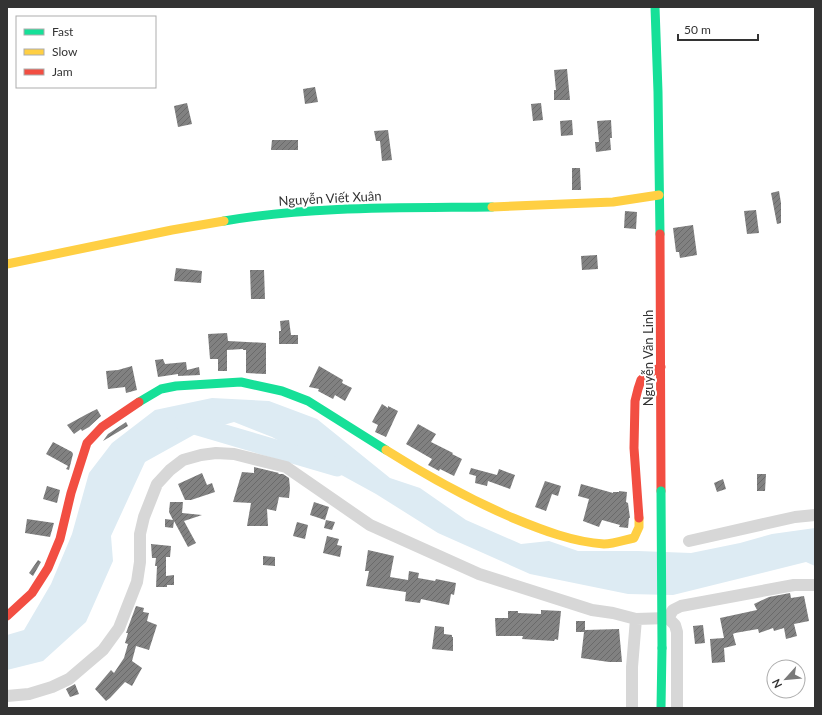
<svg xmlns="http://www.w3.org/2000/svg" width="822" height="715" font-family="Lato,sans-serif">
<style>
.water{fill:#ddebf3}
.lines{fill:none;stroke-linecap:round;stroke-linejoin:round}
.river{stroke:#ddebf3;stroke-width:19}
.building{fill:url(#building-hatch)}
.street{stroke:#d7d7d7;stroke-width:12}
.fast{stroke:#16e098;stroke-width:9}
.slow{stroke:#ffcf43;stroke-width:9}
.jam{stroke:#f24e42;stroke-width:9}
.fast-bridge{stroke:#16e098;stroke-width:9}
.labels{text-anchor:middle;stroke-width:4;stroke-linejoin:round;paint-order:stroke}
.street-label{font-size:13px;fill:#333;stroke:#fff}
</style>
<defs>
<pattern id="building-hatch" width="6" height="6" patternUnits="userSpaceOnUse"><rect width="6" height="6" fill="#818181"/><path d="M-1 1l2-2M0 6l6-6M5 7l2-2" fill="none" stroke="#6a6a6a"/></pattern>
</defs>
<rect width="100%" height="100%" fill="#fff"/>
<path class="water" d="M212,398l57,3 48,18 73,59 30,10 46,32 55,24 28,-3 29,10h60l53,2 49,-10 32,-9 43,-6v38l-9,-4 -133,33 -45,-1 -98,-20 -92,-41 -62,-39 -104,-57 -38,-15 -35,10 -54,30 -34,74 2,25 -27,61 -43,39 -36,9v-35l17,-5 27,-46 21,-50 17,-61 23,-30 43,-33z"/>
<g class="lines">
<path class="river" d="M184,422l153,45"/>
</g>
<path class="building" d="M567,69l3,31h-16v-10h2l-2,-20z
M315,87l3,15 -13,2 -2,-15z
M187,103l5,21 -14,3 -4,-21z
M541,103l2,17 -10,1 -2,-17z
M572,120l1,15 -12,1 -1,-15z
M611,120l1,18h-2l1,12 -15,2 -1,-10h4l-2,-21z
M388,130l4,30 -10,1 -2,-20h-4l-2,-10z
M272,140h26v10h-27z
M572,168h8l1,22h-9z
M779,191l2,12v20l-4,1 -6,-31z
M756,210l3,23 -12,1 -3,-23z
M625,211l12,1 -1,17 -12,-1z
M693,225l4,30 -17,3 -1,-6h-3l-3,-24z
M597,255l1,14 -16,1 -1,-14z
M176,268l26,3 -1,12 -27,-2z
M250,270h14l1,29h-14z
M289,320l2,15h7v9h-19v-13h2l-1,-10z
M227,333l1,8 38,2v31l-20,-1v-23h-3v-1l-16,1v21h-9v-12h-8l-2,-25z
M163,359l2,5 21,-2 1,8 12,-3 1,8 -22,1v-2l-20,3 -3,-17z
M132,366l5,24 -11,3 -1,-6 -17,2 -2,-18 12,-1z
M319,366l24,14 -1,3 10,5 -7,13 -10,-6 -2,4 -15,-8 1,-2 -10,-2z
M382,404l6,4v-2l10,5 -12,26 -11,-5 3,-7 -6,-3z
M97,409l4,7 -12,11 -7,4 -1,-2 -7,5 -7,-9 20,-11z
M126,422l2,4 -25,15 5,-7z
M418,424l18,10 -5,8 22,11 -1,1 10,5 -8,17 -14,-7 -1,2 -11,-6 4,-6 -26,-15z
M53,442l19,10 1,2 -4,16 -3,-1 2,-3 -22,-12z
M254,467l25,6 -1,1h5l6,4 1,10 -1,10 -10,-1 -3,14 -9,-2 1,17h-21l4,-23 -18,-1 9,-30 12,1z
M471,468l26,7 2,-6 16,6 -5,14 -22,-8 -1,5 -12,-3 1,-7 -7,-2z
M202,473l5,12 5,-2 3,9 -24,8h-6l-7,-16z
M757,474h9l-1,17h-8z
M723,479l3,10 -9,3 -3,-9z
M545,481l16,5 -3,10 -6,-2 -6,17 -11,-4z
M581,484l32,9v-1h6v-1l8,1 -1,10 2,1 2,15h-1l-1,10 -9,-1 1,-2 -18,-5 -3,7 -16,-6 6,-22 -11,-3z
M47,486l13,4 -3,13 -14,-4z
M170,502h13l-1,11 20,2 -18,6 12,22 -8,4 -14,-26 -1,7 -8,-1v-8l8,1 -4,-8z
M314,502l15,5 -4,13 -15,-5z
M27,519l27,4 -4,14 -25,-4z
M326,520l9,2 -3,8 -8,-2z
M297,522l11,3 -3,14 -12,-3z
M327,536l12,3 -2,6 5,1 -2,11 -17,-4z
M151,544l20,2 -1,11h-4v19l8,-1v10h-7v2h-11l1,-21h-2l1,-8h-4z
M368,550l26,6 -4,21 18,3 1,-9 10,2 -1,5 17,3 1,-2 20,4 -2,12 -3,-1 -2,11 -28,-6 -1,4 -15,-2 1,-9 -40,-6 3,-15h-4z
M263,556l12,1v9l-12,-1z
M38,560l3,2 -8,14 -4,-3z
M790,593l1,5 13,-2 5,25 -15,3 3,12 -11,3 -2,-11 -10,3 -1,-3 -14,5 -1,-4 -23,4 -2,1 3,11 -12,3 1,14 -13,1 -2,-24 14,-1 -4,-20 37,-8 -3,-6 15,-7z
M136,606l8,2 -1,4 6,1 -2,8 10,4 -8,25 -13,-4 -4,15 10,7 -10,18 -7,-4 -15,16 -4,3 -11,-12 16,-19 3,3 10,-15 4,-14 -3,-1 3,-10h-2z
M541,610l20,1 -3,29 -3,-1 -1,2 -32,-2 1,-3h-27l-1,-18h13v-7h10v2l23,1z
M576,621h9v9l34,-1 3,33h-13l-28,-4 3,-26h-8z
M703,625l2,18 -10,1 -2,-18z
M435,626l9,1v7l8,1v2h1v14l-21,-2z
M75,684l4,10 -9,3 -4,-8z"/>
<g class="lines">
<path class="street" d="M689,541l106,-24 20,-2
M668,618l5,-8 8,-4 113,-21h21
M7,696l22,-2 23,-7 17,-8 34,-29 16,-22 18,-46 3,-20v-28l4,-17 13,-33 13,-14 13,-10 18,-5 15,-2 18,1 52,13 84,58 109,49 113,36 21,3 23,6 32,-1 7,7 2,7v76
M632,708v-41l4,-48"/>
<path class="fast" d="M655,7l3,85 2,142
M224,221c88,-15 179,-13 268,-14
M139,402l22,-13 15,-3 65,-4 41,9 26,10 78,49
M661,708l1,-60"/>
<path class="slow" d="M492,207l121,-5 46,-7
M7,264l165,-34 52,-9
M386,450c41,26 83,49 127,68 29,12 60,24 91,26 9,0 21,-4 30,-6l5,-11v-9"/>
<path class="jam" d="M660,234l1,257
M639,518l-5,-70 1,-47 3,-12 3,-9 7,-6 13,-7
M7,616l25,-23 16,-25 12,-29 11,-46 16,-50 15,-16 37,-25"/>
<path class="fast-bridge" d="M661,491l1,157"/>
</g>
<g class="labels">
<g class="street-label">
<text transform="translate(330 198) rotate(-3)" y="5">Nguyễn Viết Xuân</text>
<text transform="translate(648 358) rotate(-90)" y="5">Nguyễn Văn Linh</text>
</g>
</g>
<rect width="822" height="715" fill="none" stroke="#333333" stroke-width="16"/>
<rect x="16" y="16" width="140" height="72" fill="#ffffff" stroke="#adadad"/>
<rect x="24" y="29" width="20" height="6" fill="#16e098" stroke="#adadad"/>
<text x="52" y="36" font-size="12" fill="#333333">Fast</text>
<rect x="24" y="49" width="20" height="6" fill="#ffcf43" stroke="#adadad"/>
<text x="52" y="56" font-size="12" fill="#333333">Slow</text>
<rect x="24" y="69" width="20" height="6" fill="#f24e42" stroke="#adadad"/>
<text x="52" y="76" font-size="12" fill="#333333">Jam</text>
<g transform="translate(786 679) rotate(243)"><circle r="19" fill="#ffffff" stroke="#adadad"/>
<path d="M0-3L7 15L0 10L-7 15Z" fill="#7a7a7a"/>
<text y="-6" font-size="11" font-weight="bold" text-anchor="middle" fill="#333333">N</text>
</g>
<path d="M678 34v6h80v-6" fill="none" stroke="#333333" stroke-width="2"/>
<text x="684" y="34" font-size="12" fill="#333333" stroke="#ffffff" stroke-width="3" paint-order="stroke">50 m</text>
</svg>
